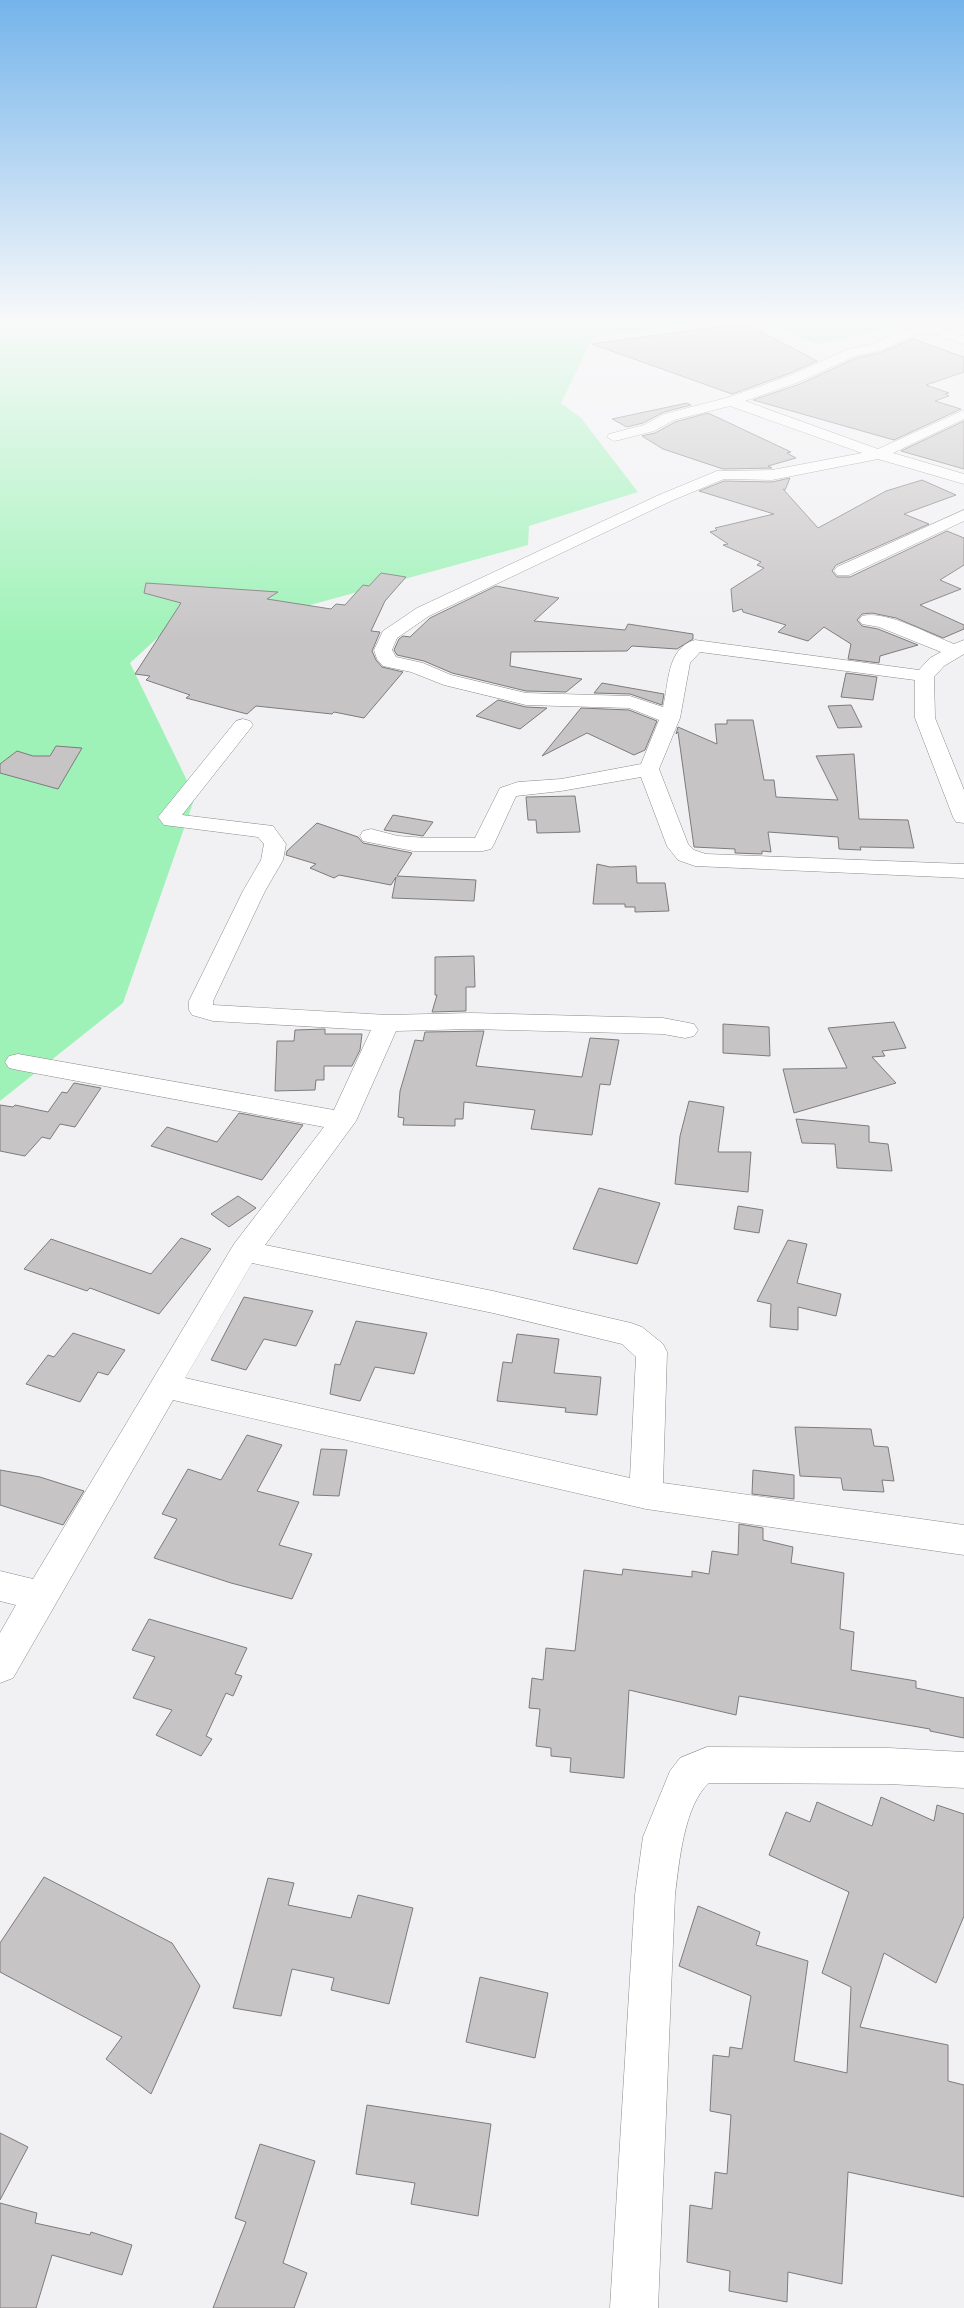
<svg xmlns="http://www.w3.org/2000/svg" width="964" height="2308" font-family="'Space Grotesk',sans-serif">
<style>
.green{fill:#9ef2b7}
.building{fill:#c7c4c5;stroke:#7e7b7c}
.lines{fill:none;stroke-linecap:round;stroke-linejoin:round}
.minor-casing{stroke:#8b8b8d;stroke-width:1}
.minor{fill:#fff;fill-rule:evenodd}
</style>
<rect width="100%" height="100%" fill="#f1f1f4"/>
<path class="green" d="M0,319h753l-160,18 -32,66 20,15 57,74 -109,34 -1,19 -287,79 -75,6 -36,33 65,134 -72,206 -123,98z
M758,319h165l-105,25z"/>
<path class="building" d="M745,323l72,38 -29,13 -56,20 -140,-50z
M913,339l51,18v15l-38,13 23,8 -4,1 4,2 -14,5 26,8 -67,31 -141,-40 47,-16 56,-26 23,-5z
M687,403l4,2 -27,7 -21,11 -16,4 -15,-8z
M708,413l83,39 -4,1 9,5 -28,8 4,2 -49,1 -60,-20 -21,-13 13,-3 20,-11z
M964,421v48l-63,-18z
M790,478l-5,12 -2,-1 35,39 68,-37 36,-11 34,15 -52,19 25,10 -93,41 -4,6 5,6h13l97,-46 17,7v27l-24,15 21,9 -41,16 44,20v4l-21,9 -47,-20 -24,-5 -10,1 -5,6 5,6 16,3 40,16 -38,11 -1,7 -31,-4 3,-15 -27,-17 -16,14 -30,-9 8,-7 -43,-13 -1,-3 -9,3 -2,-23 33,-21 -7,-3 4,-3 -38,-17 5,-1 -18,-12 7,-2 -2,-2 59,-14 -75,-23 25,-10 48,1z
M381,573l25,4 -21,24 -14,30 9,1 -8,19 4,9 6,7 21,5 -39,46 -30,-6 -2,2 -76,-8 -9,8 -61,-16 4,-3 -44,-15 4,-4 -15,-2 46,-71 -37,-10 2,-10 132,9 -11,7 64,10 5,-5 9,1 18,-20 6,1z
M496,586l63,12 -25,23 91,9 3,-6 65,10v5l-16,10 -45,-3 -5,5 -116,1 -1,14 72,13 -16,13 -40,-1 -74,-18 -28,-12 -27,-6 -3,-5 5,-11 4,-3 7,1 20,-19z
M846,673l31,4 -4,23 -32,-3z
M602,683l62,11 -2,11 -32,-11 -36,-1z
M498,700l28,7 21,1 -27,21 -44,-13z
M851,705l11,22 -24,1 -10,-22z
M581,708l48,2 28,11 -12,29 -11,5 -47,-22 -45,23z
M727,720h26l11,60h10l2,17 62,3 -22,-44 38,-2 5,65 49,1 6,28 -54,-1 1,3 -22,-1 -1,-12 -70,-5 3,20 -9,-1v3l-27,-1v-4l-41,-2 -16,-115 -2,2 2,-7 39,17 -2,-20h12z
M56,746l26,2 -24,41 -58,-16v-9l17,-13 16,5h17z
M575,796l5,36 -43,1 -1,-13h-8l-2,-23z
M393,815l40,7 -10,14 -39,-6z
M317,823l41,14 5,6 49,10 -15,23 79,4 -2,21 -82,-3 4,-21 -5,8 -52,-10 -5,3 -24,-10 6,-4 -30,-9 1,-4z
M597,864l13,3 26,-1 1,17h28l4,28 -34,1v-5h-10v-3h-32z
M474,956l1,31h-9v24l-34,1 5,-17h-2v-38z
M894,1022l12,26 -24,3 3,5 -13,1 24,26 -102,30 -11,-44 64,-1 -19,-40z
M723,1024l46,3 1,29 -47,-3z
M325,1029v5h37l-2,16 -8,16h-28v14h-8l-1,10 -40,1 2,-50h17l1,-11z
M484,1031l-8,35 106,11 8,-39 29,2 -9,45 -10,-1 -8,51 -61,-6 4,-19 -71,-8 -1,17h-8v7l-52,-1 1,-7 -6,-1 2,-26 15,-51 8,1 2,-9z
M74,1083l27,5 -26,39 -15,-3 -10,15 -8,-2 -17,19 -25,-5v-46l13,2 2,-2 33,7 14,-20 5,1z
M689,1101l35,6 -6,45h33l-3,40 -73,-8 5,-48z
M239,1113l64,12 -41,55 -111,-34 16,-19 50,15z
M796,1119l73,7v16l19,2 4,27 -55,-3 -2,-24 -33,-1z
M599,1188l61,15 -23,61 -64,-15z
M238,1196l18,12 -27,19 -18,-13z
M738,1206l25,4 -4,23 -25,-4z
M181,1238l30,11 -52,65 -69,-26 -3,3 -63,-22 27,-30 100,35z
M788,1240l19,4 -10,39 44,11 -5,22 -38,-9v23l-28,-3 1,-23 -14,-3z
M244,1297l69,14 -17,35 -32,-7 -18,31 -35,-10z
M356,1321l71,12 -13,41 -39,-7 -15,34 -30,-7 5,-30 5,1z
M73,1333l52,17 -17,25 -10,-3 -18,30 -54,-18 22,-29 6,2z
M517,1334l42,5 -5,34 47,4 -4,38 -32,-3 1,-4 -69,-7 6,-39 9,1z
M795,1427l76,2 3,17 14,1 6,34 -12,-1 2,12 -41,-2 -2,-12 -41,-2z
M247,1435l35,10 -25,46 42,11 -20,43 33,9 -20,45 -61,-16 -77,-25 23,-39 -15,-5 26,-45 33,11z
M321,1449l26,1 -8,46 -26,-1z
M0,1470l40,7 44,14 -21,34 -63,-20z
M753,1470l41,5v24l-42,-5z
M739,1524l24,4v12l30,7 -2,16 53,10 -4,56 14,3 -3,38 65,11v7l48,10v40l-34,-7v-2l-191,-33 -3,19 -107,-25 -5,88 -54,-6 1,-14 -20,-2v-8l-15,-2 4,-37 -11,-1 3,-30 11,2 3,-32 29,3 9,-81 38,5 1,-6 69,8v-6l17,3 3,-23 26,4z
M149,1619l98,29 -12,26 7,2 -9,20 -7,-3 -20,43 6,3 -11,17 -45,-21 16,-25 -39,-12 22,-41 -23,-7z
M881,1797l53,24 3,-16 27,9v102l-28,67 -52,-30 -24,74 88,18v36l16,4v112l-116,-25 -6,112 -54,-12 -1,30 -58,-11 1,-20 -43,-9 3,-57 22,4 3,-37 12,2 4,-59 -21,-4 3,-56 16,2 1,-10 12,2 9,-53 -72,-30 19,-60 62,26 -4,13 52,16 -14,100 53,12 4,-86 -29,-14 27,-81 -80,-37 17,-43 24,10 7,-20 55,24z
M44,1877l128,66 28,43 -49,108 -45,-35 16,-22 -122,-65v-29z
M268,1878l26,5 -6,22 63,13 7,-23 55,13 -24,96 -58,-14 3,-12 -42,-9 -11,47 -48,-8z
M480,1977l68,16 -13,65 -69,-16z
M367,2105l124,19 -13,92 -67,-12 4,-21 -59,-9z
M0,2133l28,14 -28,53z
M260,2144l55,17 -32,102 24,10 -13,35h-81l33,-86 -11,-4z
M0,2203l37,10 -2,10 55,12 1,-3 41,13 -10,30 -70,-20 -16,53h-36z"/>
<g class="lines">
<defs>
<path id="minor" d="M934,319h16l-1,3 -11,4 26,10v8l-37,-13 -49,20 -23,5 -56,26 -54,19 133,48 86,-39v9l-71,34 71,21v10l-86,-25 -106,21 -48,-1 -53,22 -242,115 -32,22 -5,12 4,7 27,6 28,12 75,18 104,3 33,11c6,-22 3,-59 32,-67l224,30 11,-12 11,-6 -62,-25 -17,-3 -3,-4 3,-4c25,-6 68,19 92,28l10,-4v14l-20,12 -10,11 1,41 29,72v33l-8,-1 -3,-5 -38,-99v-38l-215,-28 -10,11 -10,55 -21,51 29,75 6,6 12,4 258,10v14l-269,-12 -17,-6 -11,-14 -26,-69 -80,14 -45,5 -22,48 -3,5 -8,2h-70l-50,-10 -3,-5 3,-5 8,-2 27,7 29,2h48l25,-50 18,-6 43,-3 80,-15 18,-44 -30,-12 -103,-3 -82,-20 -33,-13 -28,-6 -6,-7 -3,-9 9,-19 34,-23 242,-113 58,-24 55,-1 90,-17 -132,-47 -56,14 -20,11 -35,9 -5,1 -7,-4 2,-3 35,-9 20,-11 62,-16 63,-22 57,-26 23,-5z
M964,510v11l-115,54h-12l-3,-4 3,-4z
M243,719l7,2 3,4 -71,90 91,11 13,18 -3,16 -18,31 -52,110v4l174,10 84,-2 192,5 31,6 4,6 -4,6 -9,2 -22,-4 -192,-5 -75,2 -40,90 -91,124 228,46 138,32 11,4 21,17 4,8 -4,131 301,42v30l-318,-46 -473,-109 -160,278 -13,5v-50l16,-28 -16,-4v-30l33,8 201,-335 90,-117 -306,-57 -9,-2 -4,-6 4,-6 9,-2 316,56 37,-80 -158,-9 -21,-6 -3,-5v-9l54,-110 18,-31 3,-16 -6,-7 -86,-11 -8,-1 -6,-8 78,-96zM252,1263l241,50 129,31 14,13 -6,121 -445,-100z
M707,1747l182,1 75,4v36l-75,-4 -180,-1c-25,22 -30,80 -34,112l-17,413h-48l25,-413 8,-58 27,-66 10,-13z"/>
</defs>
<use href="#minor" class="minor-casing"/>
<use href="#minor" class="minor"/>
</g>
<linearGradient id="sky" x2="0" y2="1"><stop stop-color="#74b4eb"/><stop offset="0.5" stop-color="#f9f9fa"/><stop offset="1" stop-color="#f9f9fa" stop-opacity="0"/></linearGradient>
<rect width="964" height="642" fill="url(#sky)"/>
</svg>
